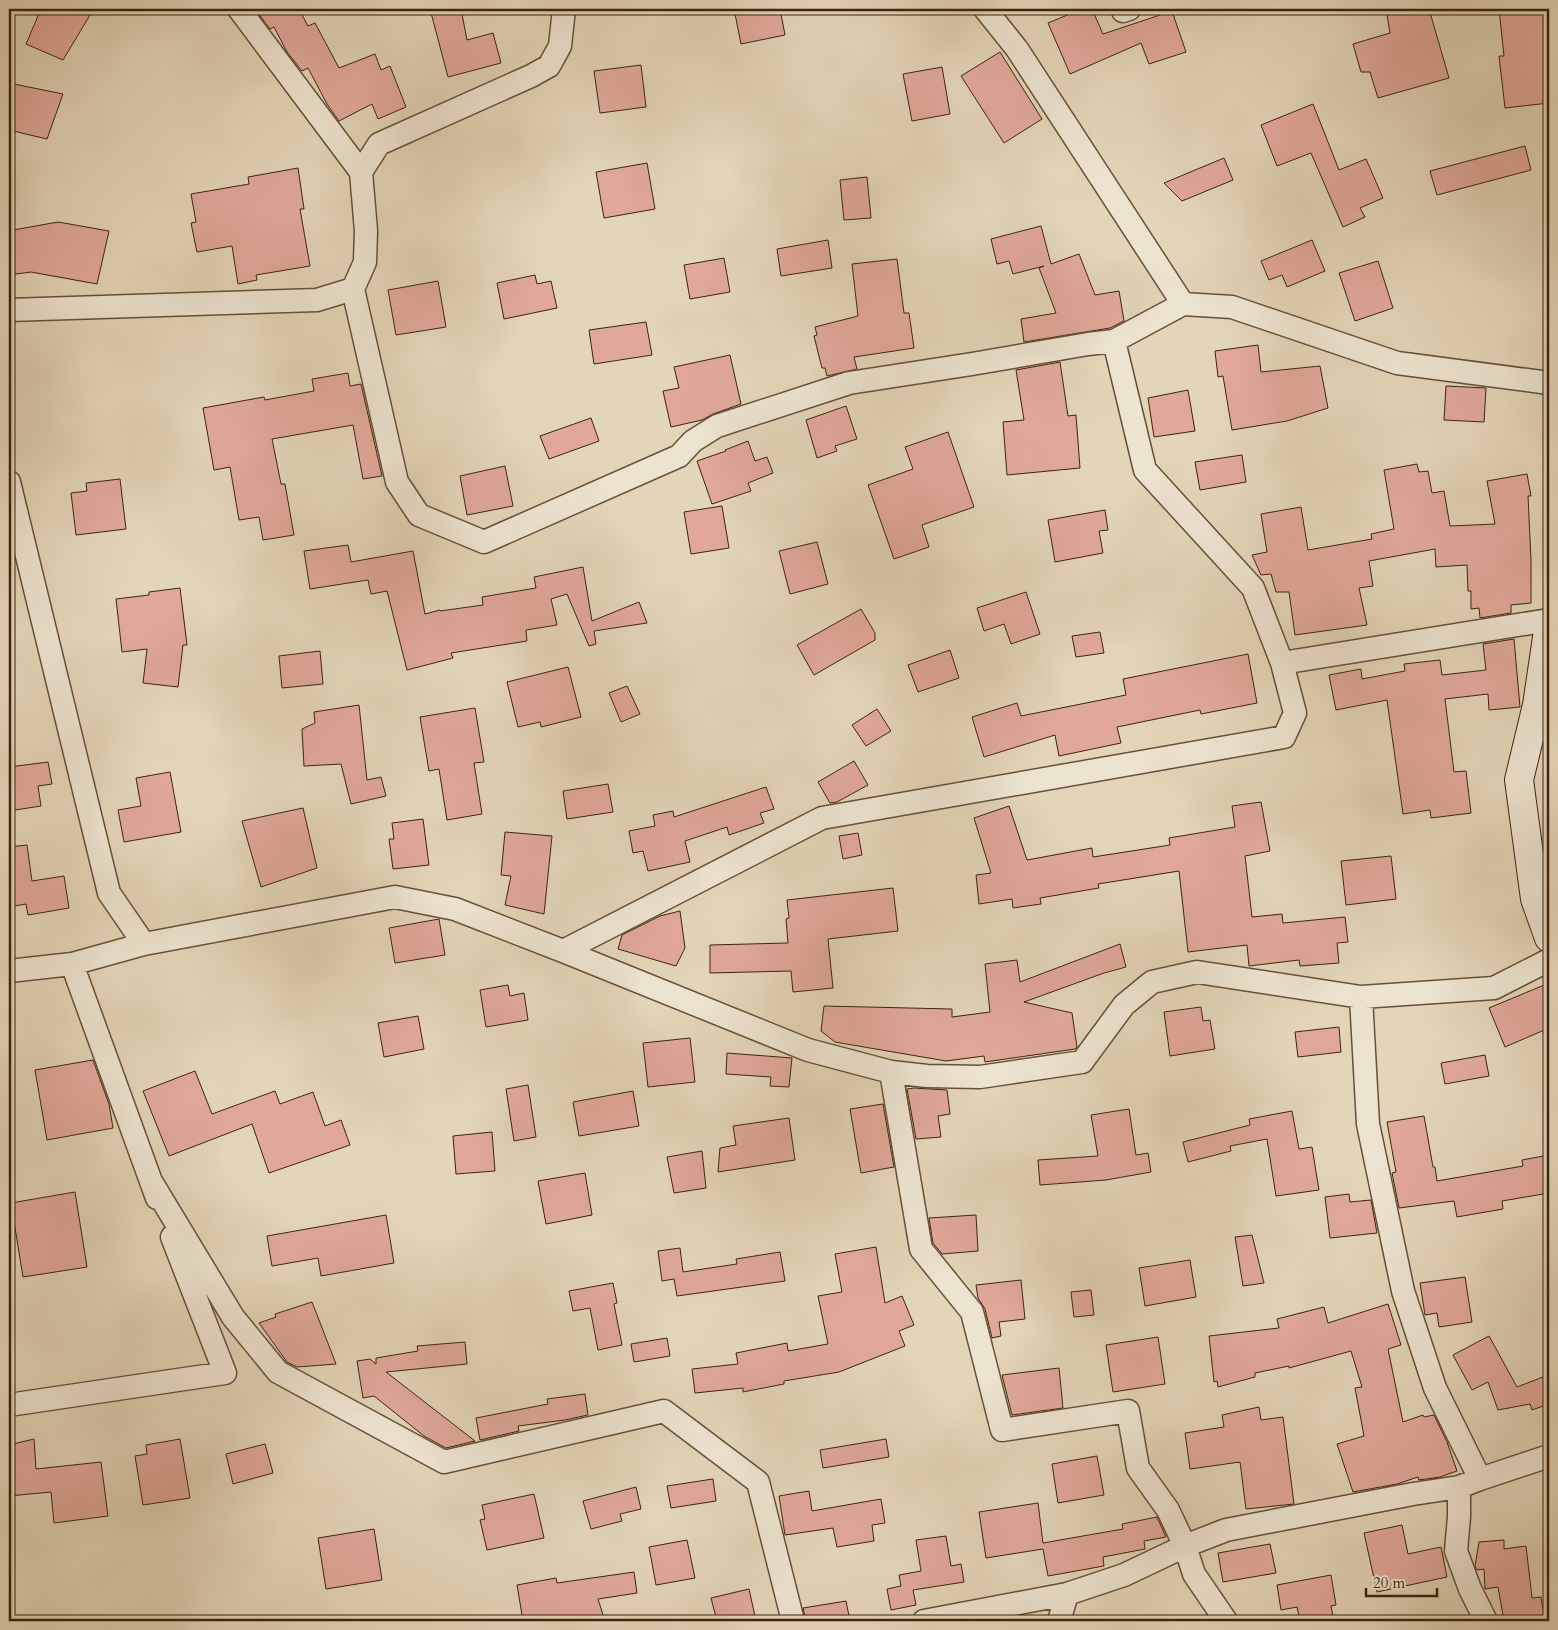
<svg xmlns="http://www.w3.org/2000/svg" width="1558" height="1630" font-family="Cardo,serif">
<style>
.building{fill:#e1a899;stroke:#3d230e}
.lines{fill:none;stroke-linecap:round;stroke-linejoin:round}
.street-casing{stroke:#665038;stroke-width:25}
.secondary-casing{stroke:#3d230e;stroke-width:30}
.street{stroke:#ede4d0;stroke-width:22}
.secondary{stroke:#ede4d0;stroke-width:28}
</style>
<rect width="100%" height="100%" fill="#e3d5b7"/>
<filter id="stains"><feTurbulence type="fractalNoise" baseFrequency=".004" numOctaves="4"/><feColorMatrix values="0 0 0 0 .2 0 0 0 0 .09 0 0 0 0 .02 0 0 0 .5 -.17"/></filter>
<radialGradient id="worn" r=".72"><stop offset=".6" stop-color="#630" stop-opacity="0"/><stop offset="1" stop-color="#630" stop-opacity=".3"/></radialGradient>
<path class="building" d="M41,9h35l14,6 -27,45 -37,-16z
M255,9h55l-9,4 7,13 7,-3 24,45 36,-14 6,16 9,-4 16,41 -28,12 -6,-15 -33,17 -12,-17 -19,-36 -6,3 -15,-19 -13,-25 -4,2z
M430,9h31l6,31 26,-7 8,30 -53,14z
M734,9h46l5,26 -44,9z
M1082,9h10l11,25 69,-23 14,41 -37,12 -8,-21 -71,31 -22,-51z
M1386,9h43l20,69 -71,20 -8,-26h-9l-8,-28 37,-11z
M1499,9h47l3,30v9h-2l2,22v33l-44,5 -6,-52h5z
M1000,52l42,67 -38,24 -43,-67z
M641,65l5,42 -46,6 -6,-42z
M942,67l8,47 -38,7 -9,-47z
M9,83l54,11 -16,45 -38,-9z
M1313,104l26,66 27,-11 17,39 -23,10 5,9 -22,10 -32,-74 -34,13 -16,-41z
M1525,146l6,24 -94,25 -7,-24z
M1224,158l9,22 -51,21 -18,-18z
M647,163l8,46 -51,9 -8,-46z
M298,168l6,41h-4l10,57 -54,9 1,5 -19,4 -6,-38 -35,6 -6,-29 5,-1 -5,-28 58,-10 -1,-7z
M867,177l4,41 -27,2 -4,-40z
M58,222l51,9 -12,53 -66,-12 -22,3v-33l3,-1 1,-11z
M1041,226l10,38 28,-10 16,41 24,-4 5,30 -14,7 -86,14 -3,-23 35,-6 -17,-45 5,-2 -31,8 -4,-13 -12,3 -6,-25z
M828,240l4,28 -51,8 -4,-27z
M1312,240l13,31 -38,16 -5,-12 -13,5 -8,-19z
M724,258l6,34 -40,7 -6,-34z
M897,259l7,54h5l5,35 -60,9 3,12 -30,7 -2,-8h-3l-8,-32 3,-1 -2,-8 43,-11 -6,-52z
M1378,261l15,47 -38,13 -16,-48z
M535,275l2,9 14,-3 6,27 -53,11 -7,-36z
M438,281l8,46 -50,8 -8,-45z
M646,322l6,33 -58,9 -5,-34z
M1258,345l3,27 59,-6 8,42 -41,13 -55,9 -9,-54 -5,1 -3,-26z
M730,355l11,49 -28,10 -11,6 -31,7 -8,-36 16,-3 -5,-21z
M1060,362l8,54 8,-1 4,53 -73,7 -4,-53 21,-2 -8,-50z
M348,373l2,13 11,-2 21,92 -19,3 -10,-54 -81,14 9,45h4l9,51 -31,5 -4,-23 -20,3 -9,-53 -16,3 -11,-62 61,-11 1,3 49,-9 -2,-12z
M1446,386l40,2 -2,34 -40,-2z
M1188,390l7,41 -41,6 -6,-39z
M846,406l11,33 -22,7 2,5 -20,7 -11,-38z
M591,418l8,23 -50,18 -9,-23z
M948,432l26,75 -52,18 7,22 -35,12 -26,-74 45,-16 -8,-22z
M748,441l7,20 12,-4 6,16 -25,10 3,8 -39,13 -15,-43 29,-10 -1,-1z
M1242,455l4,27 -46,8 -5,-28z
M1417,464l2,8 9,-1 4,22 12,-2 6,35 45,-2 -8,-43 40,-7 4,22h-3l3,64v43l-20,2v8l-31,5 -1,-10 -8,1v-18h-3l-1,-26 -31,2 -1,-18 -66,12 4,25 -14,2 8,37 -72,10 -6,-43h-13l-5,-18 -10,1 -9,-20 15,-3 -6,-38 40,-7 7,43 64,-11 -1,-5 23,-5 -10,-59z
M505,466l8,40 -46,9 -7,-39z
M120,479l6,50 -50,6 -5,-42 16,-2 -1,-8z
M722,506l7,42 -38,6 -7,-42z
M1105,510l3,20 -9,1 4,22 -48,9 -7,-42z
M817,542l11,42 -38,10 -11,-43z
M348,545l3,17 62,-11 12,63 15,-4v1l43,-6 -1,-8 54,-9 -2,-11 49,-10 9,54 47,-19 8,21 -53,8 2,13 -7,2 -22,-52 -16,5 6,26 -31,5 1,11 -76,12 2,5 -46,12 -20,-79 -16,3 -3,-14 -58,9 -6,-38z
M180,588l7,57h-4l-5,42 -35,-4 4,-34 -25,3 -6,-53 33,-4v-3z
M1026,592l14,42 -29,10 -7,-20 -20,7 -7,-23z
M861,609l14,24v7l-61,35 -17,-30z
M1100,632l4,21 -28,4 -4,-21z
M1514,639l6,68 -31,3 -1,-16 -43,5 9,73 12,-1 5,42 -40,5 -1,-8 -27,4 -16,-114 -51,10 -7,-35 32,-6 1,10 43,-8 -1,-7 36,-4 2,15 44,-5 -3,-26z
M950,650l9,28 -41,14 -10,-27z
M320,651l3,33 -41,4 -3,-32z
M1248,654l9,49 -56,11 -1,-4 -83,17 4,16 -62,13 -4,-21 -71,22 -12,-40 45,-14 4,13 105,-21 -3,-16z
M568,667l13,50 -40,10 -1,-5 -22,5 -11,-45z
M627,686l13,28 -19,8 -12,-29z
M359,705l8,75 14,-3 5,19 -35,8 -10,-40 -37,2 -2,-37 13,-6 -1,-11z
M475,708l9,54 -10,1 8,51 -35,6 -8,-51 -10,2 -9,-54z
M877,709l14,22 -25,15 -14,-21z
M854,761l14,24 -31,17 -7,1 -12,-21z
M48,762l4,22 -14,2 3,20 -32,5v-44z
M170,772l11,60 -57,10 -6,-32 23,-4 -5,-28z
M608,784l5,28 -46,7 -4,-28z
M766,787l8,22 -14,4 4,10 -35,12 -2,-8 -42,14 5,21 -42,9 -5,-20 -10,2 -4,-22 26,-5 -2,-11 20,-4 1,6z
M1261,802l9,49 -25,5 7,61 30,-3 1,9 62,-6 3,25 -11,1 2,20 -39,3 -1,-6 -50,6 -2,-21 -59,7 -9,-81 -81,13 1,4 -59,10 1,6 -28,4 -1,-9 -33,5 -3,-29 15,-2 -17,-55 35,-12 18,54 65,-12 1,9 77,-12 -1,-7 66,-11 -3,-21z
M303,808l14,60 -56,19 -19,-66z
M423,819l6,46 -36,4 -4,-30h5l-2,-16z
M505,832l47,4 -8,78 -39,-9 6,-29 -10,-1z
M858,833l4,22 -19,4 -4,-23z
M27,845l5,36 32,-5 5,32 -41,7 -2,-11 -17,3v-60z
M1391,856l5,43 -50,6 -5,-44z
M893,888l5,43 -70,8 5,49 -40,4 -2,-21 -81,2v-28l78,-2 -2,-24 3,-1 -2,-18z
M680,911l5,37 -9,18 -58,-17 4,-14 38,-19z
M439,919l6,36 -50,8 -6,-35z
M1120,944l6,23 -22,6 -80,29 48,11 5,34 -2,2 -90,13 -1,-6 -38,5 -111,-19 -14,-11 3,-25 128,3v8l38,-5 -5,-48 32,-4 3,22z
M1549,983v45l-44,19 -16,-39z
M508,985l2,11 14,-3 4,27 -42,7 -6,-37z
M1201,1007l2,14 7,-1 5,29 -45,7 -6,-44z
M418,1016l6,33 -40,8 -6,-34z
M1339,1027l2,25 -43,5 -3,-25z
M690,1038l5,44 -47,5 -5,-44z
M727,1053l65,5 -3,29 -19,-1 1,-9 -45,-3z
M1485,1055l4,21 -44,8 -4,-21z
M93,1060l16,44 4,24 -66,12 -12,-70z
M195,1071l17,43 63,-23 5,13 33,-12 12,34 16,-6 9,25 -81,28 -17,-49 -83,32 -26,-65z
M528,1085l8,52 -22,4 -8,-52z
M914,1088l33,2 3,24 -12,2 3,21 -25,2 -9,-50z
M633,1091l6,35 -60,10 -6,-34z
M883,1104l11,63 -33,6 -11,-64z
M1129,1109l7,46 12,-2 3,19 -45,8 -66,5 -2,-25 60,-4 -7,-41z
M1292,1111l7,38 13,-2 7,43 -43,6 -9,-57 -37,7 1,5 -43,11 -5,-20 67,-17 -1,-6z
M1424,1116l9,51h2l2,14 86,-15 -1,-6 27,-5v38l-47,8 1,8 -46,8 -3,-16 -55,7 -7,-35 4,-1 -9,-50z
M789,1118l6,42 -77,12 2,-24 16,-3 -3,-19z
M492,1132l3,39 -39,3 -3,-38z
M702,1151l4,37 -32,5 -7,-36z
M585,1173l7,42 -46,9 -8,-43z
M75,1192l12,75 -64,10 -12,-74z
M1349,1194l1,8 21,-2 6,33 -47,5 -5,-41z
M386,1215l8,48 -73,13 -3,-18 -46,8 -5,-30z
M976,1215l2,36 -36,3 -9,-11 -4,-25z
M1252,1235l12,48 -21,3 -8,-49z
M876,1247l9,56 17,-7 12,29 -15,6 6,15 -66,26 -55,9v3l-41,8v-4l-48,5 -3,-24 46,-5 -2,-11 51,-10 1,8 40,-7 -10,-48 24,-4 -7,-38z
M680,1248l3,24 54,-8 -1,-5 44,-7 5,29 -108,15 -3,-17 -12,2 -4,-30z
M1190,1260l6,37 -51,9 -6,-38z
M1465,1277l7,45 -33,5 -2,-14 -12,2 -5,-32z
M1021,1280l4,39 -26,3 2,14 -9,2 -7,-29 -7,-11 -2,-13z
M613,1283l4,20 -3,1 8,41 -24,5 -8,-42 -17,3 -4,-20z
M1091,1290l3,25 -20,2 -3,-25z
M312,1302l24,62 -39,3 -10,-5 -28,-39 17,-6 -1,-3z
M1388,1304l13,41 -13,4 15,73 20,-7 1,2 10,-2 13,27 10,29 -17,6 -21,3 -1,-3 -21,7 -44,8 -16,-48 27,-8 -9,-48 7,-1 -11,-36 -62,17v-2l-34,7v4l-37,10 -1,-6 -3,1 -5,-46 70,-8 -2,-9 47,-12 4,16z
M1489,1336l28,51 26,-10 6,18v9l-17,6 -2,-6 -32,6 -10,-28 -16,8 -19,-35z
M1158,1337l7,47 -52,8 -7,-47z
M667,1338l3,18 -36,6 -3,-18z
M465,1342l2,22 -81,8 89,69 -29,7 -22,-12 -50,-40 -11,2 -6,-37 13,-2 6,5v-6l42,-7 -1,-5z
M1059,1368l4,40 -51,7 -10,-40z
M585,1394l3,21 -23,5 -47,6 1,5 -39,9 -4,-22 72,-14 -1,-5z
M1259,1407l2,13 22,-3 11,87 -48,5 -6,-47 -50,7 -5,-36 39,-6 -2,-12z
M34,1439l2,30 65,-7 7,54 -54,7 -3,-31 -42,4v-51z
M180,1439l10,59 -47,7 -8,-49 12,-2 -1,-9z
M886,1439l3,18 -66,11 -3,-18z
M265,1444l8,29 -40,11 -7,-30z
M1097,1456l7,39 -46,8 -6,-39z
M713,1479l3,22 -45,7 -4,-22z
M636,1487l5,22 -21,5 2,7 -31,8 -8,-28z
M809,1491l3,20 69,-12 4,24 -13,2 2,16 -37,6 -4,-19 -48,7 -6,-39z
M534,1494l10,44 -57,12 -7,-30 5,-1 -3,-14z
M1038,1503l5,40 80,-14 -1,-5 35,-7 9,20 -22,4 1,8 -42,8 1,9 -56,10 -5,-27 -57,9 -7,-46z
M1402,1525l6,29 33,-7 6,30 -70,15 -13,-59z
M374,1529l8,51 -56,9 -8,-51z
M946,1536l5,30 10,-2 3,18 -51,8 3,15 -25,5 -4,-21 14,-3 -2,-11 22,-4 -5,-31z
M687,1540l8,38 -39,7 -7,-38z
M1504,1540v9l22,-3 6,52 9,-1 4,24h-41l-6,-34 -13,2 -1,-20 -7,1 -2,-4 4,-24z
M1270,1544l6,29 -53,9 -5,-29z
M634,1572l3,21 -39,6 7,22h-82l-6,-36 39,-7 1,5z
M1331,1575l5,30 -5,1 3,15h-34l-3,-14 -16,3 -4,-25z
M749,1589l7,32h-39l-6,-23z
M846,1601l4,20h-44l-3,-13z"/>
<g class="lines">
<defs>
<path id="street" d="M239,9l122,163
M985,9l32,40 166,255
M1123,11l6,-2
M353,289l44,193 22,33 65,27 195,-86 14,-15 24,-15 132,-43 123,-19 116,-20 26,-3 69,-37 49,3 165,56 152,20
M9,310l308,-10 36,-11 12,-27 1,-31 -5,-59 18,-28 152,-68 18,-10 11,-20 4,-37
M9,482l100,411 35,51
M1282,663l267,-43
M563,951l259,-133 462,-81 11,-24 -13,-50 -29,-75 -108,-118 -31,-129
M72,964l85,234
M9,971l63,-7 72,-20 251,-47 60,12 108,42 245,99 83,22 36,4 53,1 102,-15 42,-57 28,-23 45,-10 164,25 133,-9 55,-28
M1361,997l7,127 35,167 32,97 45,91
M891,1072l30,177 51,63 30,118 126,-19 10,57 30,42 17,36 9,28 32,47
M152,1183l81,134 45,55 166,90 220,-51 94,71 35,139
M9,1405l216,-32 -53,-136
M1459,1487v30l-3,34 14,38 16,32
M924,1621l143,-27 57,-19 61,-29 41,-16 187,-36 46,-7 21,-8 69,-23
M1059,1621l8,-27"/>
<path id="secondary" d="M1549,624l-12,81 -18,75 16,119 14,39"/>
</defs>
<use href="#street" class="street-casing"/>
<use href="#secondary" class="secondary-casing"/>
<use href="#street" class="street"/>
<use href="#secondary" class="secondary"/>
</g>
<rect width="1558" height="1630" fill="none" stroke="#e3d5b7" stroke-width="30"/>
<rect x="10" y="10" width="1538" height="1610" fill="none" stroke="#3d230e" stroke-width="2.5"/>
<rect x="15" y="15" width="1528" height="1600" fill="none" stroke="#3d230e"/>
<path d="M1366 1588v8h71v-8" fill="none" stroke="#3d230e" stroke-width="2.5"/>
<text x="1373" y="1588" font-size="15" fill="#3d230e" stroke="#ede4d0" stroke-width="4" paint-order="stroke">20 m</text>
<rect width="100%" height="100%" filter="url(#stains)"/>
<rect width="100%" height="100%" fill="url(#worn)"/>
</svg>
